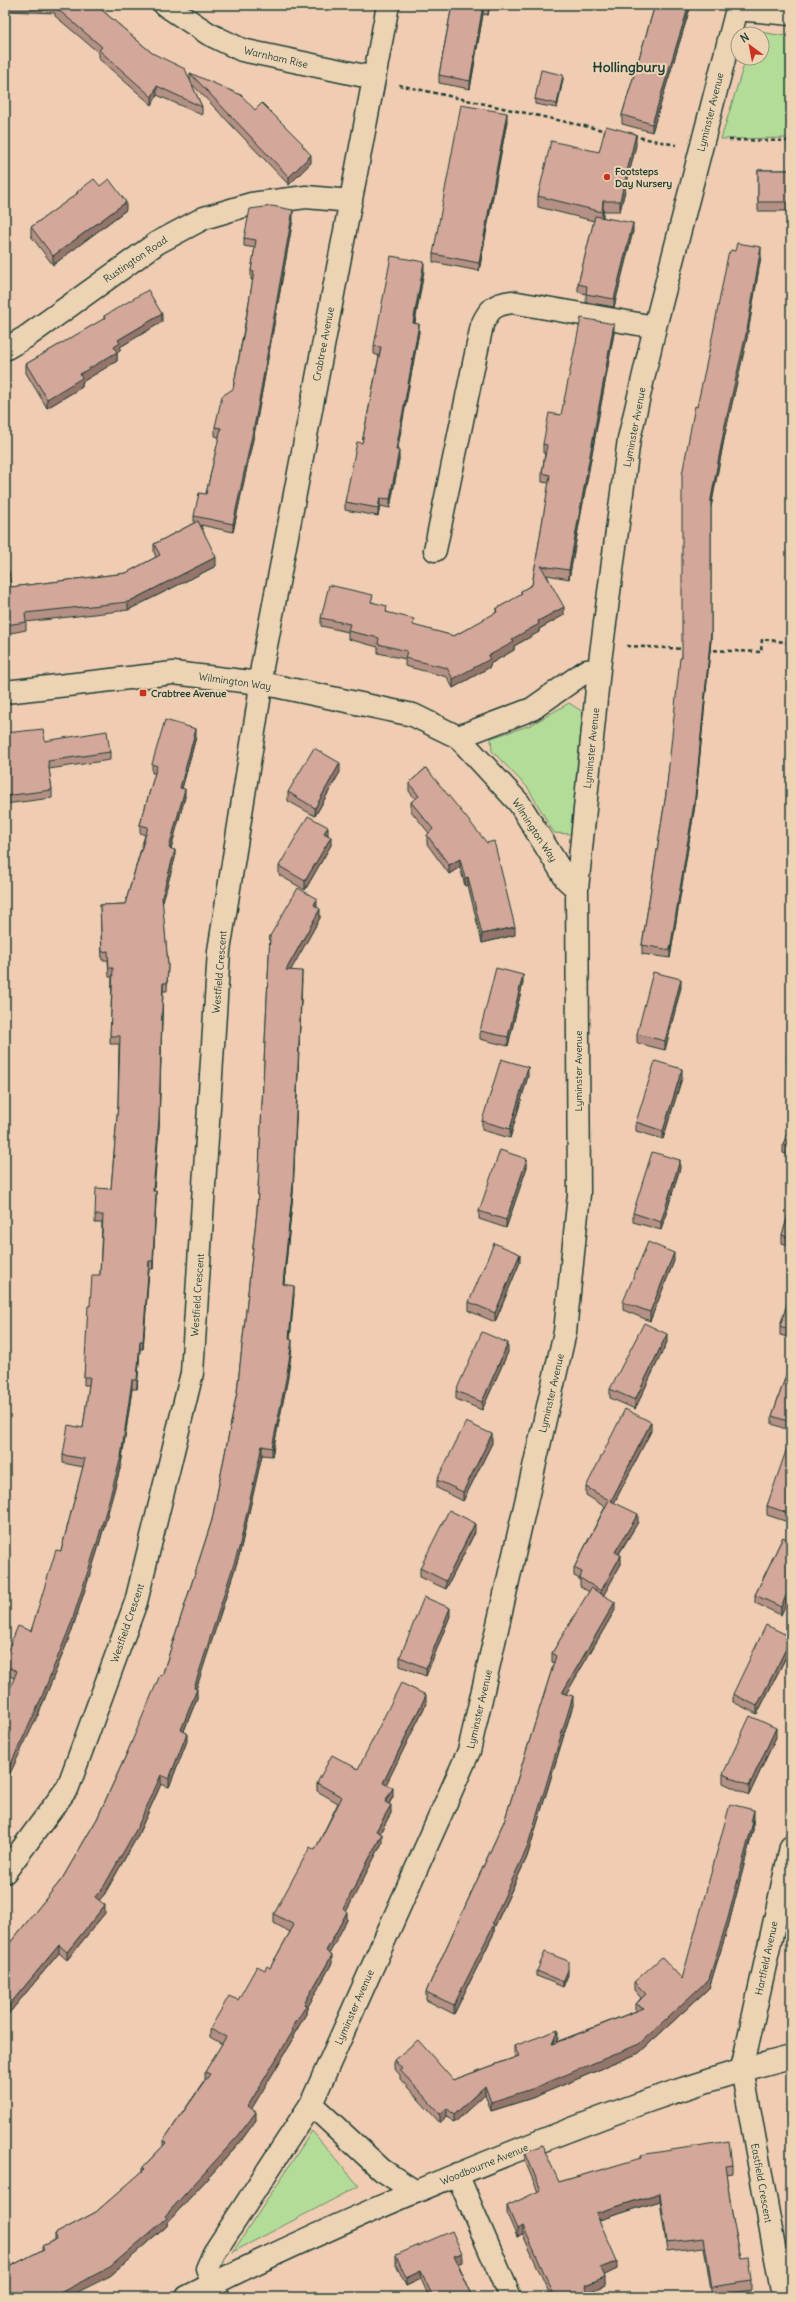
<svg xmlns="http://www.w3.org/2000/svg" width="796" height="2302" font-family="Delius,sans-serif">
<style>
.green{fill:#b3dc99;stroke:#698c66}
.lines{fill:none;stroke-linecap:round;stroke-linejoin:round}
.minor-casing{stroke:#1f3d34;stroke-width:25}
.path{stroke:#1f3d34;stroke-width:2.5;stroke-dasharray:4 3;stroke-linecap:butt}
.minor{stroke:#ecd3b4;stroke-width:22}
.wall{fill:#b59084;stroke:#1f3d34}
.shaded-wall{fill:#94756c;stroke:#1f3d34}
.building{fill:#d3a79a;stroke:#1f3d34}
.poi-dot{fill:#c8321e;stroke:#ecd3b4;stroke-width:1.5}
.labels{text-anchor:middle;stroke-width:4;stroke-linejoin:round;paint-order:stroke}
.street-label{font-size:10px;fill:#1f3d34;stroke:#ecd3b4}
.poi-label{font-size:10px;font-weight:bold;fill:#1f3d34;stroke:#ecd3b4;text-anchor:start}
.district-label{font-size:14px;font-weight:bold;fill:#1f3d34;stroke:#ecd3b4}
</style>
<rect width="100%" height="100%" fill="#efccb2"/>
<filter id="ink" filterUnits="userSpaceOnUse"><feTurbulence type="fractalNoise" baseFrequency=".025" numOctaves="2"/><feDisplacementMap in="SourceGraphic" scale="8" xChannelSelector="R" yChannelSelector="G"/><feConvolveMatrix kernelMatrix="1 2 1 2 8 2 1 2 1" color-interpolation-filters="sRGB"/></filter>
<g filter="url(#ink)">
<path class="green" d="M754,31l37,6v101l-70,1 25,-81h16v-24h-9z
M569,703l14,9 -12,122 -17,-1 -26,-45 -36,-37 -1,-13 40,-13z
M312,2131l47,55 -126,66z"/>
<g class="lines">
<defs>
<path id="minor" d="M165,5l44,29 33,16 132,28
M736,9l55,5
M5,349l21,-12 131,-94 47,-25 47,-14 55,-7 45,4
M435,550l47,-225c7,-16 13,-21 30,-23l143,25
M5,692l168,-19 88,10 152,32 45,22 61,66 47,76 11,10
M458,737l74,-28 54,-38 13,-2
M5,1872l63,-85 68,-185 56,-229 27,-422 40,-251 3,-33 126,-662
M311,2104l71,66 32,21
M457,2174l53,123
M187,2297c106,-54 215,-101 326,-145 91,-36 183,-71 278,-95
M218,2297l-11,-28 7,-16 97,-149 158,-353 96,-419 14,-138 -2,-305 22,-220 30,-230 26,-112 83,-322
M783,2297l-41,-228 49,-222"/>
</defs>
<use href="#minor" class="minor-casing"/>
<path class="path" d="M399,85l208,46
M633,136l43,9
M729,140l62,1
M627,646l59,3
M707,650l54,2 1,-13 29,4"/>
<use href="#minor" class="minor"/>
</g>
<path class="wall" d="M5,5h91l56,48 38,27v-7l65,37 48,36 8,17 -22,22 -98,-102 11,24v8l-45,-20 -5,10 -53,-46v-6l-44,-37v-3l-50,-2z
M452,5h38l-2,10 -5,-1 -13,75 -31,-6v-8z
M655,5h36l-39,127 -30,-8v-9z
M563,79l-6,29 -22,-4v-5z
M507,121l-28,150 -46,-9v-8z
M636,145l-16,66h-17v6l30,14 -19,76 -28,-5v-8l-8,-2v-8l16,-63 -56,-14v-11l61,-44z
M758,170h33v41h-33z
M77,192l49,18 -73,55 -22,-29v-9l46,-33z
M293,219l-37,206 -23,107 -32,-7 15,41 -88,44 -102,12v8l-20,4 -1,-3v-60l6,16 115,-14 30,-16 -2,-5v-8l40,-21v-7l12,-22 13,-57 -4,-1v-9l18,-38 20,-109h-2v-9l4,-23 -11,-2v-8z
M761,256l-14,82 -22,96 -14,73v133l-16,165 -25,153 -28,-4v-9l24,-151 16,-136 15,-251z
M424,271l-9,52 4,9 -22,118 2,9 -9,49 -10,-2 -2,10 -33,-6v-8l17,-59 17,-87 -5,-2v-8z
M104,316l58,6 -42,25v4l-3,2v8l-35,21v5l-35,21 -21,-35v-9l78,-45z
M614,333l-45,246 -22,-4 17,40 -25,14v3l-25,14v4l-24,14v3l-37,21 -6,-11 -42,-11v-7l-27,-6v-6l-30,-8v-7l-27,-6v-8l52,-16 14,10 27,14 40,10 42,-23v-4l25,-14v-4l11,-6 17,-102 -7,-1v-9l3,-20h-2v-9z
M5,733l40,8 65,11v8l-61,9 3,21v8l-47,6z
M196,737l-14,51 3,9 -14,51 4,10 -13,45 6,62 -1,26h-4l-1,27 -3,109 -5,64 2,8 -3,70h-4l-6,80h-3l-3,40h-5l-11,76 -24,87 -26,81 -33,82 -24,-37 -9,-4v-17l26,-26 30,-80 22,-84 -20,-4v-8l20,-27 6,-43h-5v-8l6,-71 10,-31 2,-52h-7v-8l16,-26 7,-84 1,-61h-9l2,-67h-3l-1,-17h-6l-2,-55 25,-1 20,-69 -5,-2v-8l15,-52h-3v-9z
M426,768l89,167 -33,8 -14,-58 -3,1 -5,-19 -11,7 -22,-30v-9l2,-2 -18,-22v-9l4,-3 -6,-8v-8z
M340,772l-25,44 -27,-15v-9z
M328,835l3,10 -26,45 -26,-15v-9z
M317,907l3,11 -30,52 12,9 -9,214 -9,92 10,9 -4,46 2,8 -5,34 -15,74 -10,-1 -23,101 -43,133 1,9 -13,33 3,10 -18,46 -8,-3 -24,53 -33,58 -5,5 6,13 -38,47 -8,-7 -54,65v-69l57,-70 35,-60 65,-143 50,-156 25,-128 20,-181 13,-275z
M523,983l-15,63 -28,-7v-8z
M681,987l-16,63 -28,-7v-9z
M791,1044v22l-4,-2v-8z
M528,1076l-18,62 -28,-8v-9z
M682,1078l-19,61 -27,-8v-9z
M791,1122v34l-8,-3v-8z
M527,1167l-21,61 -27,-9v-8z
M680,1168l-19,62 -28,-8v-9z
M791,1207v39l-9,-3v-8z
M674,1261l-24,60 -27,-11v-8z
M520,1262l-25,60 -26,-11v-9z
M791,1292v46l-11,-3v-9z
M667,1342l-32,67 -25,-11v-9z
M508,1352l-26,58 -26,-11v-8z
M791,1361v70l-19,-7v-8z
M651,1431l-37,72 24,19 -19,32 2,10 -18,31 12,15 -49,84 7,11 -46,152 -33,71v5l-40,81 -28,-14v-8l79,-173 49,-156 -2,-1v-9l37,-61 -9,-6v-7l-6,-3v-8l31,-61 -19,-12v-8z
M492,1443l-29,58 -26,-13v-8z
M791,1446v77l-24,-8v-9z
M475,1532l-29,57 -26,-12v-9z
M783,1537l-2,78 -26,-12v-8z
M450,1616l-24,60 -26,-10v-9z
M791,1637v10l-34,67 -24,-12v-8z
M426,1704l-40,80 7,13 -4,7 2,9 -11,20 2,10 -36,68 1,9 -18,33 3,10 -26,47v4l-13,22v4l-42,69 5,11 -18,25 -71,78v3l-57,50 -103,-3v-5l35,-18v-4l13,-6v-6l41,-22 47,-41v-4l20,-21v-5l42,-61v-8l17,-28 -12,-7v-8l28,-29 27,-30 5,-2 20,-36 -16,-9v-9l41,-64 23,-47 -21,-12v-8l41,-14z
M776,1737l-27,58 -26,-12v-9z
M754,1818l-1,4v8l-25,97 -19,61 -70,65 -107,45 -41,13 -6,-17 -31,29 -7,-7 -7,7 -40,-44v-4l-6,-7v-8l59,20 63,-23 -2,-3v-8l44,-8 -2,4 80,-31v-7l5,-6 -7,-8v-8l48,-3z
M537,1971l31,4 -5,12 -26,-11z
M791,2130v24l-3,-15v-8z
M525,2152l34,30 81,-23v-4l92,10v8l-6,1 7,46 8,38 10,23v9l-39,6 -8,-49 -37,4 -7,-50 -61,19 18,49 -13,6 1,10 -17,7 2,5h-39l-28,-62 -6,2 -10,-23v-8l31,-14 -13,-31z
M396,2255l66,7 -4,1 15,34h-44l-8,-18 -15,7 -10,-22z"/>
<path class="shaded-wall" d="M483,5v9l-13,75v-8z
M489,5h1l-2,10z
M689,5h2l-39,127v-8z
M563,75v4l-6,29v-4z
M157,86v9l-5,10v-8z
M507,113v8l-28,150v-8z
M636,134v11l-16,66v-10z
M311,155v8l-22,22v-8z
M603,201v10l-1,12v-11z
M126,202v8l-73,55v-9z
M293,210v9l-37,206 -23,107v-8z
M633,223v8l-19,76v-8z
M761,247v9l-14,82 -22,96 -14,73v-8l14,-74z
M424,262v9l-11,60v-8z
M162,314v8l-42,25v4l-3,2v8l-35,21v5l-35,21v-9l33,-25 34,-27 4,-7z
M419,324v8l-23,126v-8z
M614,324v9l-45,246v-9z
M399,450v9l-9,49v-9z
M380,498v8l-2,10v-8z
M216,557v9l-88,44v-8z
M564,607v8l-25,14v3l-25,14v4l-24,14v3l-37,21v-9l35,-23 50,-35z
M711,632v8l-16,165 -25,153v-8z
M196,729v8l-16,59v-8z
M340,763v9l-25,44v-8z
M185,789v8l-16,59v-8z
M328,827v8l-4,-2z
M331,837v8l-26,45v-9z
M175,850v8l-13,47v-8z
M460,859v8l-11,7v-9z
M468,877v8l-3,1v-8z
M317,899v9l-3,-3z
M320,909v9l-34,61v-9z
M515,927v8l-33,8v-9z
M302,971l-9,222 -10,100v-9z
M523,975v8l-15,63v-9z
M681,979v8l-16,63v-9z
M163,983l-4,144 -6,72v-8z
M528,1067v9l-18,62v-9z
M682,1069v9l-19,61v-8z
M527,1159v8l-21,61v-8z
M680,1160v8l-19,62v-8z
M156,1191v8l-3,70v-8z
M674,1253v8l-24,60v-9z
M520,1254v8l-25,60v-9z
M149,1261v8l-6,80v-8z
M294,1286v8l-5,54v-9z
M667,1334v8l-32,67v-9z
M292,1340v8l-5,34 -15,74v-8z
M140,1341v8l-3,40v-9z
M508,1343v9l-26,58v-8z
M132,1380v9l-11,76 -24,87 -26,81 -33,82 -33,69v-8z
M651,1422v9l-40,78v-8z
M492,1434v9l-29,58v-9z
M262,1446v9l-23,101 -45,140v-8z
M638,1514v8l-23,38v-8z
M475,1523v9l-29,57v-8z
M621,1555v9l-20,36v-9z
M791,1585v9l-10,21v-8z
M615,1602v8l-53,91v-8z
M450,1608v8l-24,60v-8z
M791,1639v8l-34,67v-8z
M197,1689v9l-16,40v-8z
M426,1695v9l-43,87v-8z
M573,1696v9l-46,152 -33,71v5l-40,81v-9l38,-82z
M776,1728v9l-27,58v-9z
M187,1733v8l-18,46v-8z
M161,1775v9l-24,53 -33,58 -9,10v-8z
M393,1788v9l-8,13v-8z
M391,1805v8l-15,27v-9z
M754,1810v8l-3,12v-8z
M753,1822v8l-25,97 -19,61 -70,65 -107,45 -41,13v-9l218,-123z
M382,1834v9l-39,75v-9z
M105,1905v8l-38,47v-8z
M347,1912v8l-21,40v-9z
M59,1945v8l-54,65v-8z
M332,1955v8l-26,47v4l-13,22v4l-45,75v-9l43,-76 13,-26z
M568,1970v5l-5,12v-5z
M558,2030v8l-6,14v-8z
M485,2086v8l-31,29v-8z
M447,2108v8l-7,7v-9z
M256,2112v8l-18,25 -71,78v3l-57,50 -42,21h-16l113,-81z
M660,2193v8l-64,20v-8z
M523,2226v9l-6,2v-8z
M462,2253v9l-8,3v-9z
M617,2261v8l-16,8v-9z
M421,2271v8l-15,7v-8z
M605,2277v8l-20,9v-9z"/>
<path class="building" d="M56,5h40l56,48 33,16 17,38 -45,-21 -5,11 -53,-47 3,-3 -47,-40z
M452,5h37l-1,1 -5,-1 -13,76 -31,-6z
M655,5h34l-37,119 -30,-9z
M541,70l22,5 -6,29 -22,-5z
M190,73l51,22 14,15 7,-7 41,41 -1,1 9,10 -22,22z
M461,105l46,8 -28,150 -46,-9z
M606,126l30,8 -16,67h-17l-1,11 -64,-16 13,-55 48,11z
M758,170h33v32h-33z
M94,179l6,7 9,-7 17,23 -73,54 -22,-29 47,-34 -1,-1z
M272,206l21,4 -37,207 -23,107 -39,-8 5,-23 7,1 15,-66 -6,-1 7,-31 11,-7 12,-63 9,-54 -3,-1 5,-31 -12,-2 6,-29z
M595,216l38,7 -19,76 -28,-5 1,-8 -9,-2z
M737,243l24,4 -14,83 -22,95 -14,74v133l-16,165 -25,153 -28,-5 24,-151 14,-136h2v-183l13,-69 2,1 16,-74 15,-78 3,-5 4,1z
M391,256l33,6 -11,61 6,1 -23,126h3l-9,49 -10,-1 -2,10 -33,-6 12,-60 5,1 19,-96 -7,-1z
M148,290l14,24 -44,26 2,3 -6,4 3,5 -37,22 2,4 -35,21 -21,-35 79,-46 -1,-2z
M581,318l33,6 -45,246 -28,-4 23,41 -26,14 1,3 -27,15 2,3 -26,14 2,3 -37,20 -6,-11 -42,-10 2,-7 -29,-7 1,-6 -31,-7 2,-7 -29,-6 8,-33 44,10 -2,7 16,4 -1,6 28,7 -1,6 41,11 43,-24 -1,-3 26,-15 -1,-3 11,-6 18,-110 -8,-2 5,-28 -4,-1 6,-31 12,2z
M198,521l18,36 -88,45 -103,11 1,9 -20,3 -1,-2v-52h4l2,16 115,-14 34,-18 -6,-11z
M165,720l31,9 -16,59 5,1 -16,59 6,2 -13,47 6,68 -1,18h-4l-1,26 -3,110 -6,72h3l-3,70h-4l-6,80h-3l-3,39h-5l-11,77 -24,86 -26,81 -33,82 -33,70v-75l12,-30 -12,-5v-9l13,-31 13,5 25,-81 5,1 24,-92 -22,-4 5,-30 15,3 7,-51h-6l4,-71h2l2,-31h8l3,-60h-8l1,-27 15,1 7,-84 2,-69h-10l3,-68h-4l-1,-17 -6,1 -2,-47 25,-1 23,-77 -8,-2 17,-59 -5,-2z
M43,729l2,12 62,-10 3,21 -62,9 4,29 -47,6v-63z
M314,748l26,15 -25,45 -27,-16z
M426,768l61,75 7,-2 21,86 -33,7 -14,-57 -3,1 -5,-19 -11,6 -22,-30 6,-6 -22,-27 8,-6 -10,-13z
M308,816l20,11 -4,6 7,4 -26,44 -26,-15z
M298,888l19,11 -3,6 6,4 -34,61 16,1 -9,213 -10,100 11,2 -5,53 3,1 -5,34 -15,74 -10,-2 -23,102 -45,140 3,1 -16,41 6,3 -18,46 -8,-4 -24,53 -33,58 -9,11 10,8 -38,47 -8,-7 -54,65v-61l57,-70 35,-60 30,-66 33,-78 2,1 50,-156 25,-128 20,-181 13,-275z
M496,968l27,7 -15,62 -28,-6z
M653,972l28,7 -16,62 -28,-7z
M791,1044v13l-4,-1z
M501,1059l27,8 -18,62 -28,-8z
M655,1061l27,8 -19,62 -27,-9z
M791,1122v25l-8,-2z
M500,1150l27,9 -21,61 -27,-9z
M652,1152l28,8 -19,62 -28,-9z
M791,1207v31l-9,-3z
M648,1242l26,11 -24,59 -27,-10z
M494,1243l26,11 -25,59 -26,-11z
M791,1292v38l-11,-4z
M644,1323l23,11 -32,66 -25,-11z
M482,1332l26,11 -26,59 -26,-11z
M791,1361v61l-19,-6z
M625,1409l26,13 -40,79 27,13 -23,38 6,3 -20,36 -21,-13 2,-6 -8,-4 35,-68 -23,-13z
M466,1422l26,12 -29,58 -26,-12z
M788,1445l3,1v68l-24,-8z
M449,1510l26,13 -29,58 -26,-13z
M783,1537l8,4v44l-10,22 -26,-12z
M591,1588l24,14 -53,91 11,3 -46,152 -35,75 2,1 -40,81 -28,-13 79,-173 51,-163 -4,-3z
M424,1597l26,11 -24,60 -26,-11z
M766,1625l25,12v2l-34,67 -24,-12z
M401,1683l25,12 -43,88 10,5 -8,14 6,3 -15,26 6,3 -39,75 4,3 -21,39 6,4 -28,49 2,2 -15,24 2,1 -45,75 8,6 -18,24 -73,80 2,2 -57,49 -58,30h-47v-24l4,-1 -2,-4 37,-19 -2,-3 15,-7 -2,-5 41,-22 49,-43 -2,-2 23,-24 -3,-2 47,-67 -5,-2 21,-35 -16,-8 19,-33 9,4 19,-34 8,4 2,-4 3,2 24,-43 -20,-11 36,-67 5,3 27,-53 -25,-14 15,-28 26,14z
M750,1716l26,12 -27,58 -26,-12z
M730,1804l24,6 -3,12h2l-25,96 -19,61 -70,65 -107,45 -41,13 -6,-16 -31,29 -7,-7 -7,6 -40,-44 2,-1 -8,-9 24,-20 35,40 66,-24 -5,-10 44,-16 -6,14 3,-1 89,-35 -8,-4 10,-10 -12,-12 28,-25 20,22z
M545,1952l23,9v9l-5,12 -26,-11z
M791,2130v16l-3,-15z
M729,2141l3,24 -7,1 8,54 8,38 7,-1 3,24 -39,6 -8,-49 -37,4 -7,-49 -64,20 21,48 -16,7 4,9 -20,8 5,12h-35l-32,-71 -6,3 -10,-23 34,-16 -16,-38 17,-7 17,37 82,-24 -1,-3z
M452,2231l10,22 -8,3 19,41h-40l-12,-26 -15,7 -10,-23z
M316,2291l3,6h-16z"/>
</g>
<g class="poi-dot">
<circle cx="607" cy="177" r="4"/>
<rect x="139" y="689" width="8" height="8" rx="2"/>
</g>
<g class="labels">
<g class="street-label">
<text transform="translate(276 57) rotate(13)" y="4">Warnham Rise</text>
<text transform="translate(710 112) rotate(-76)" y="4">Lyminster Avenue</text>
<text transform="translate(135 259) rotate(-34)" y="4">Rustington Road</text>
<text transform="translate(323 344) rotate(-79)" y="4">Crabtree Avenue</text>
<text transform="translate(634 427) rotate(-79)" y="4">Lyminster Avenue</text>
<text transform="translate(235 681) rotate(8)" y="4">Wilmington Way</text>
<text transform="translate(591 748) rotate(-84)" y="4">Lyminster Avenue</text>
<text transform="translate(535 830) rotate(57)" y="4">Wilmington Way</text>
<text transform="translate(219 972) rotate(-85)" y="4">Westfield Crescent</text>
<text transform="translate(578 1071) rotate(-90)" y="4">Lyminster Avenue</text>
<text transform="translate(197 1295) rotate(-86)" y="4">Westfield Crescent</text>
<text transform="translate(551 1393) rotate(-77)" y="4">Lyminster Avenue</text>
<text transform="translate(127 1623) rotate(-71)" y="4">Westfield Crescent</text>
<text transform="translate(479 1709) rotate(-77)" y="4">Lyminster Avenue</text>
<text transform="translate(766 1958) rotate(-78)" y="4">Hartfield Avenue</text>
<text transform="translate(354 2007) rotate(-66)" y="4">Lyminster Avenue</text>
<text transform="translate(484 2164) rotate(-22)" y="4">Woodbourne Avenue</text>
<text transform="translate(762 2183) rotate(80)" y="4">Eastfield Crescent</text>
</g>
<g class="poi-label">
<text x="615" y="175">Footsteps<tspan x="615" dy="12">Day Nursery</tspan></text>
<text x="151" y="697">Crabtree Avenue</text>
</g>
<g class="district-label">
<text x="629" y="72">Hollingbury</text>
</g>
</g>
<rect width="796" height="2302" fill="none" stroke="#ecd3b4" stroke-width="20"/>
<rect x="10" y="10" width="776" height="2282" fill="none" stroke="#1f3d34" stroke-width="1.5" filter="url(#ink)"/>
<g transform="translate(750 46) rotate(328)"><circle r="19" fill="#ecd3b4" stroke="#9a9781"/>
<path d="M0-3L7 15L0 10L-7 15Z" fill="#c8321e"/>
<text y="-6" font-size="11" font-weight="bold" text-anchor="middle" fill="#1f3d34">N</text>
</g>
</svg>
